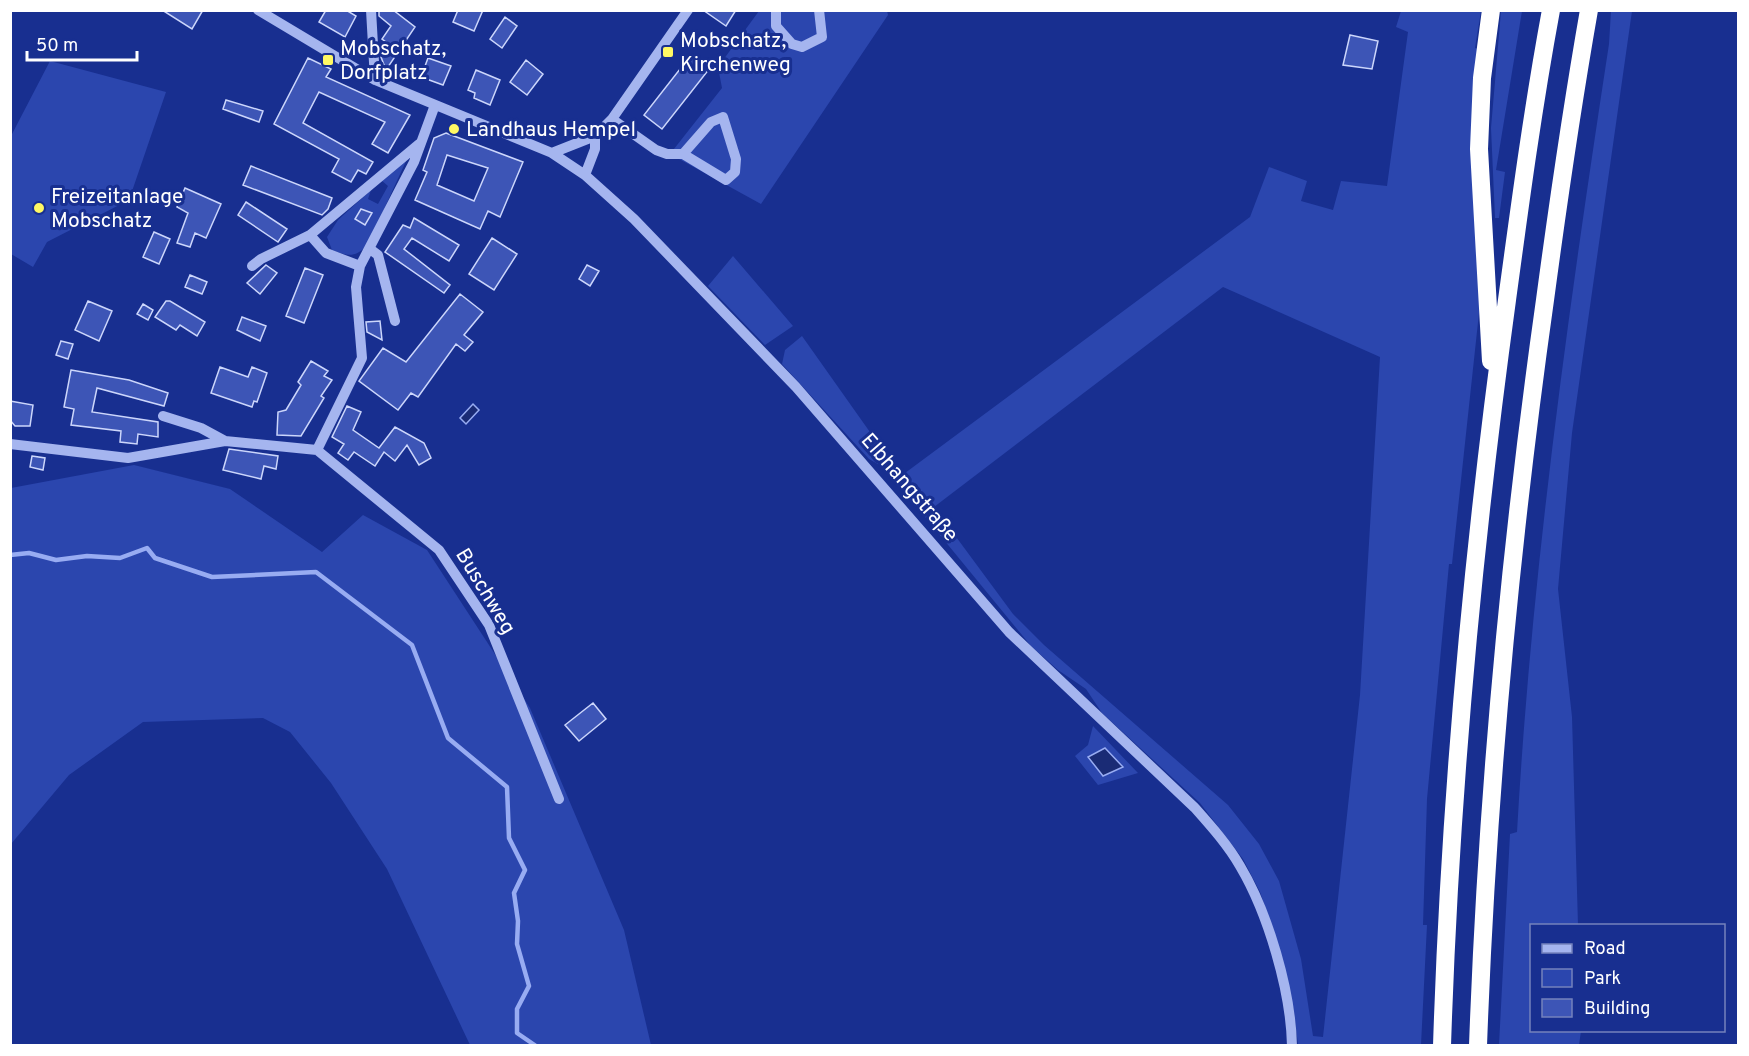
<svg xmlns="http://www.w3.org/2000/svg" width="1749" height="1056" font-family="Overpass,sans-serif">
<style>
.green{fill:#2b46ae;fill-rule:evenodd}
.water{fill:#1a2b75;stroke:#98acf2;stroke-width:1.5}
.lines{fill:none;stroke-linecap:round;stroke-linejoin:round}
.stream{stroke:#98acf2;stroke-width:4.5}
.building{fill:#3d55b6;stroke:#ccd6fb;stroke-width:1.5;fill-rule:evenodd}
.minor{stroke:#a5b5ef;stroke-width:10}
.highway{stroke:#fff;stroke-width:18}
.poi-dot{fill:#fff864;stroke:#182f90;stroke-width:2}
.labels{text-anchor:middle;stroke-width:6;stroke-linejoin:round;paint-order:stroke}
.poi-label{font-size:21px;fill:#fff;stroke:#182f90;text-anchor:start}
.street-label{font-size:21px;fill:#fff;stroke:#182f90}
</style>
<rect width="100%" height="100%" fill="#182f90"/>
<path class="green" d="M759,11h128l1,4 -127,189 -91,-50 52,-66 -4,-21z
M1401,11h80l-6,37 3,1 1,264 -27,251h-3l-22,235 -4,126h4l-6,120h-123l-4,-34 -17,-70 -17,-49 -17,-33 -43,-56 -98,-90 -16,-24 -28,-19 -27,-24 -146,-178 -16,-9 -87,-95 3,-14 17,-14 99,140 349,-259 19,-50 38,14 -6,20 32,9 8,-29 46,5 21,-154 -12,-5zM1223,287l157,70 -20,338 -37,342 -10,-1 -12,-77 -22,-78 -20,-37 -31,-39 -184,-160 -31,-31 -79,-107z
M1501,11h21l-26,159 9,2 -6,46h-4l-4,-90z
M1611,11h21l-60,422 -14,156 14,128 6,208 -46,1v104l49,1 -2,14h-80l11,-211 7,-2c15,-265 52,-526 92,-788z
M50,61l116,31 -37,108 -82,42 -14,25 -22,-13v-118z
M407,159l-40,87c-13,12 -19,10 -35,4l-5,-13 11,-17 33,-30 -3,9 10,5 10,-18 -7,-6z
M733,256l60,70 -28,19 -57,-59z
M134,465l96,24 92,63 41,-37 64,35 103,158 94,222 27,115h-181l-83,-176 -56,-86 -41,-51 -27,-14 -120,4 -74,53 -58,69v-356z
M1093,726l45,47 -40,12 -23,-29 13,-11z"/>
<path class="water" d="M473,404l6,6 -13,14 -6,-6z
M1105,748l18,19 -20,9 -15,-19z"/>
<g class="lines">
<path class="stream" d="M10,555l19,-2 27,7 31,-4 33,2 27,-10 8,10 57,19 104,-5 96,73 36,93 59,49 2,51 16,32 -11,23 4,28 -1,23 12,42 -12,23v24l19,13"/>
</g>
<path class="building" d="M162,10h41l-11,19z
M326,10h20l10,6 -11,21 -26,-15z
M379,10h14l22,17 -29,43 -5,-13 9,-12 -8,-6 9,-13 -12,-10z
M458,10h25l-9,21 -21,-9z
M703,10h33l-10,16z
M505,17l12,9 -15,22 -12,-9z
M1350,35l28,6 -6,28 -29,-4z
M691,55l19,13 -48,61 -18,-14z
M308,58l23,11 -5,8 84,38 -22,38 -16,-9 13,-22 -66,-30 -16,31 70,39 -7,12 -8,-4 -7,12 -19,-10 7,-13 -65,-35z
M428,58l23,8 -8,19 -22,-8z
M526,60l17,14 -16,21 -17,-13z
M476,70l24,10 -10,25 -16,-7 1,-5 -7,-3z
M226,100l37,11 -4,11 -36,-13z
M446,133l77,29 -23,55 -12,-6 -8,18 -65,-29 12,-28 -4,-2 11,-32zM447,155l41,13 -14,33 -37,-16z
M251,166l81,32 -4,11 -6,6 -79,-30z
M185,188l36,16 -15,34 -11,-5 -5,14 -13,-4 11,-30 -11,-6z
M246,202l41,27 -9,13 -40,-27z
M361,209l11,4 -7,12 -10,-6z
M414,218l45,27 -10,16 -37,-23 -8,11 46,36 -6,8 -59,-41 18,-27 7,3z
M154,232l16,7 -11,25 -16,-7z
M492,238l25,16 -23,36 -25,-16z
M266,265l11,8 -17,21 -13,-11z
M587,265l12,6 -9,15 -11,-7z
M305,268l18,7 -19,48 -18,-7z
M190,275l17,7 -5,12 -17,-7z
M460,294l23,18 -19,23 9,7 -8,9 -9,-7 -38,53 -7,-4 -13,17 -39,-29 24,-33 23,14z
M88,301l24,10 -13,30 -24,-11z
M166,301h4l35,21 -8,14 -17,-11 -4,5 -21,-13z
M143,304l10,6 -5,10 -11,-6z
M242,317l24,9 -6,15 -23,-11z
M380,321l2,19 -15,-8 -1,-10z
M61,341l12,3 -5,15 -12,-4z
M311,361l17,10 -4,5 8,4 -11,16 3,2 -23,38 -24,-1 1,-23 8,-2 15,-25 -3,-3z
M220,367l28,10 4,-10 15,6 -10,29 -3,-1 -2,6 -41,-14z
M71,370l58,10 39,13 -4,13 -67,-18 -5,24 66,10v15l-20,-3 -1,10 -17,-2 1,-11 -50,-6 3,-16 -10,-2z
M10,401l23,4 -3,21h-15l-5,-6z
M347,406l14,6 -8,18 26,18 16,-21 29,16 7,15 -12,7 -12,-20 -12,16 -11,-9 -9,14 -21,-14 -6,8 -10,-7 6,-9 -12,-7z
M229,449l49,7 -2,13 -12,-3 -3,13 -38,-9z
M32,456l13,2 -2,12 -13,-3z
M593,703l13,16 -27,22 -14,-16z"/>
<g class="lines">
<path class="minor" d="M258,10l117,70 177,73 33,22 49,44 162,168 213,245 186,176c16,18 33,37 45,58 28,47 51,125 52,180
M371,10l4,70
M776,10v16l16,18 10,3 20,-10 -3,-27
M612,119l44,31 11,4h16l43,26 9,-8 1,-13 -13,-42 -12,5 -28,32
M552,153l43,-17 17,-17 76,-109
M585,175l10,-26v-13
M310,235l16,18 34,13
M370,249l8,6 17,66
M252,266l9,-7 49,-24 109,-91
M163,416l38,12 24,13
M10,444l118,14 97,-17 92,9 122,100 50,75 70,174
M317,450l45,-92 -6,-71 4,-21 54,-104 21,-57"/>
<path class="highway" d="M1491,361l-12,-212 3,-71 9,-68
M1442,1046c8,-250 31,-499 65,-746 13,-96 26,-193 44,-290
M1478,1046c9,-250 32,-498 67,-746 13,-97 27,-193 44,-290"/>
</g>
<g class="poi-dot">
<rect x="662" y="46" width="12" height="12" rx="3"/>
<rect x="322" y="54" width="12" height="12" rx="3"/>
<circle cx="454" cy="129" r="6"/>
<circle cx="39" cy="208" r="6"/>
</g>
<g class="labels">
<g class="poi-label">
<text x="680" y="47">Mobschatz,<tspan x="680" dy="24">Kirchenweg</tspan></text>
<text x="340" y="55">Mobschatz,<tspan x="340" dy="24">Dorfplatz</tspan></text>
<text x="466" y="136">Landhaus Hempel</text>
<text x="51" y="203">Freizeitanlage<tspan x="51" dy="24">Mobschatz</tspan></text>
</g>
<g class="street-label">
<text transform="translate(910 487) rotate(49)" y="7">Elbhangstraße</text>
<text transform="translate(486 591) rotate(59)" y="7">Buschweg</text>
</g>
</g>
<rect width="1749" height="1056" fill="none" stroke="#ffffff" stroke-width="24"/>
<rect x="1530" y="924" width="195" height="108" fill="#182f90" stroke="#7482bc" stroke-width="1.5"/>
<rect x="1542" y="944" width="30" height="9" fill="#a5b5ef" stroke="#7482bc" stroke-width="1.5"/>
<text x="1584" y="954" font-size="18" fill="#ffffff">Road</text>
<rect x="1542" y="969" width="30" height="18" fill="#2b46ae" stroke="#7482bc" stroke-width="1.5"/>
<text x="1584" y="984" font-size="18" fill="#ffffff">Park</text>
<rect x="1542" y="999" width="30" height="18" fill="#3d55b6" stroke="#7482bc" stroke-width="1.5"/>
<text x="1584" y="1014" font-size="18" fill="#ffffff">Building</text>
<path d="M27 51v9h110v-9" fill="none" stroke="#ffffff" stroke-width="3"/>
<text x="36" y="51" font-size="18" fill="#ffffff" stroke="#182f90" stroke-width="4.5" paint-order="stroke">50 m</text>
</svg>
